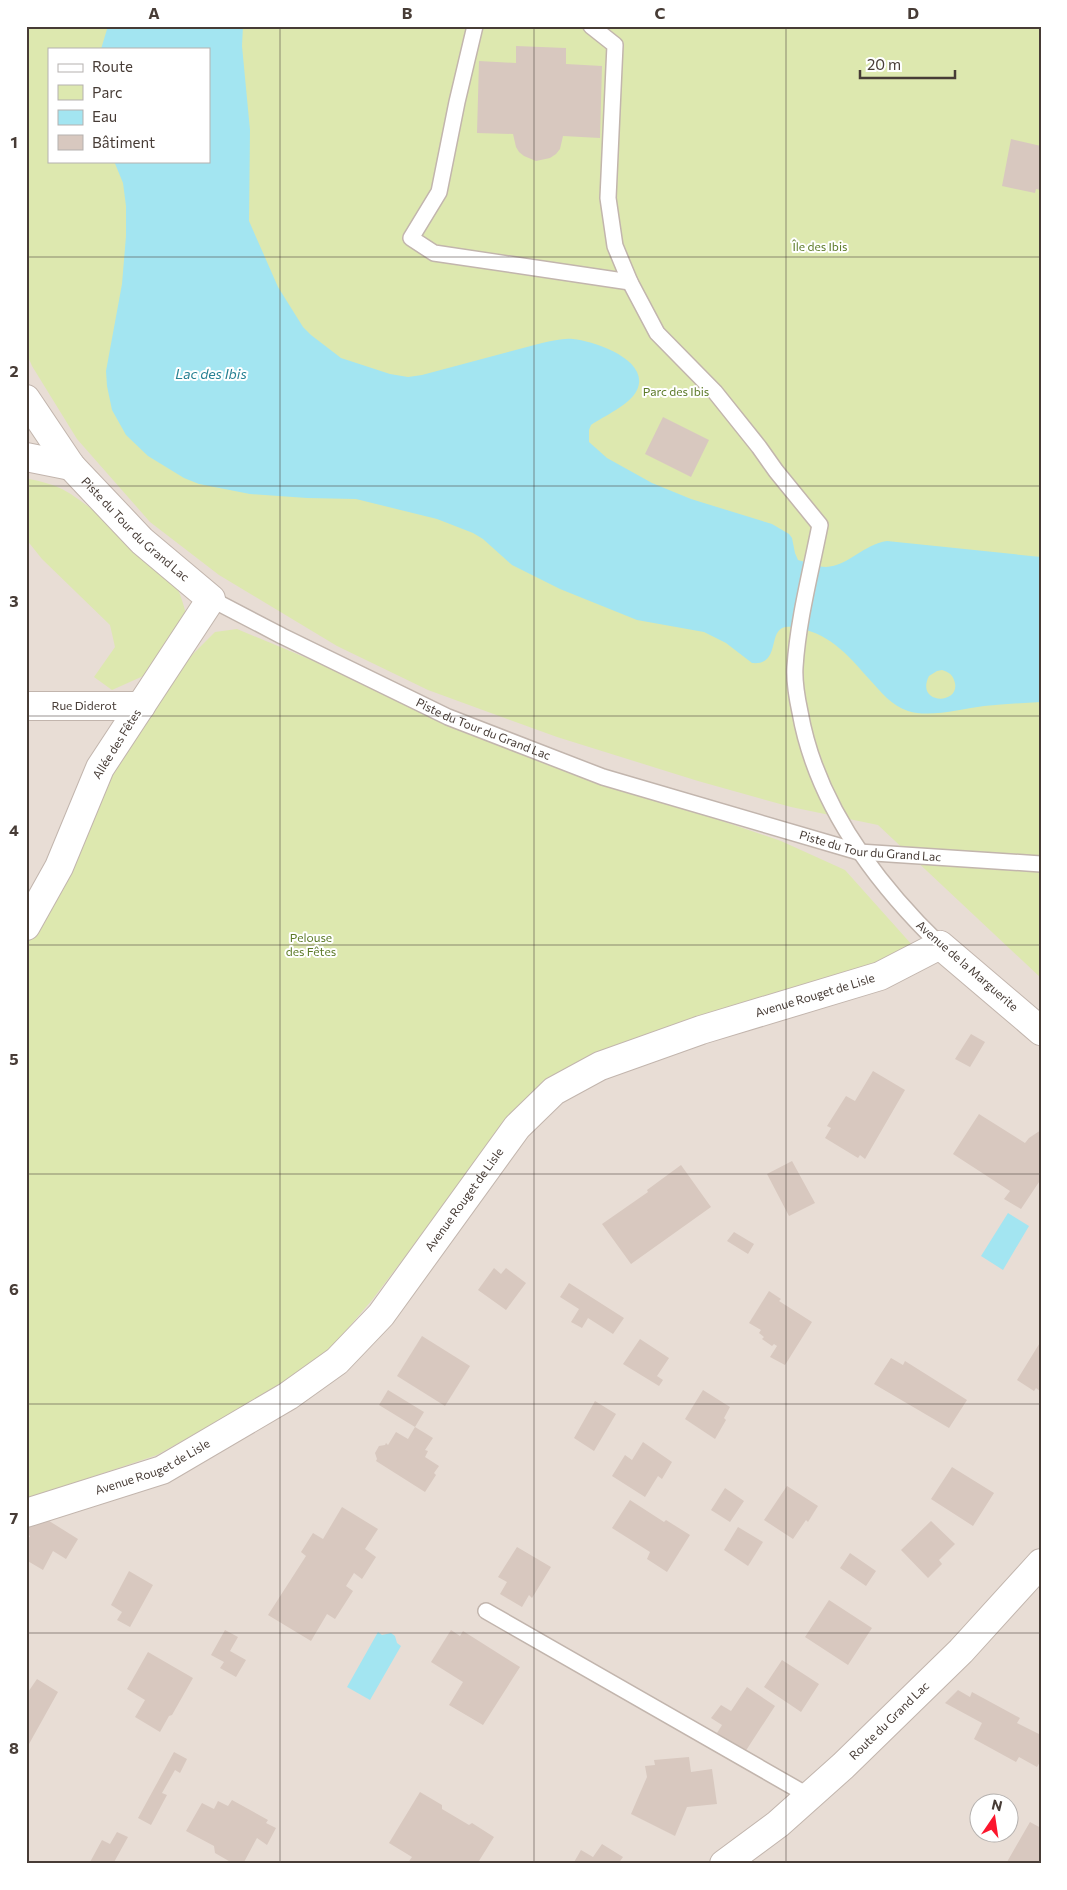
<svg xmlns="http://www.w3.org/2000/svg" width="1067" height="1890" font-family="Commissioner,sans-serif">
<style>
.residential{fill:#e8ddd5;fill-rule:evenodd}
.green{fill:#dde8af;fill-rule:evenodd}
.water{fill:#a3e5f1;fill-rule:evenodd}
.building{fill:#d8c8bf}
.lines{fill:none;stroke-linecap:round;stroke-linejoin:round}
.service-casing{stroke:#c2b5ad;stroke-width:18}
.minor-casing{stroke:#c2b5ad;stroke-width:30}
.service{stroke:#fff;stroke-width:15}
.minor{stroke:#fff;stroke-width:28}
.grid{fill:none;stroke:#473c36;stroke-width:1;stroke-opacity:0.55}
.labels{text-anchor:middle;stroke-width:4;stroke-linejoin:round;paint-order:stroke}
.park-label{font-size:12px;fill:#5c7a28;stroke:#fff}
.street-label{font-size:12px;fill:#473c36;stroke:#fff}
.water-label{font-size:14px;font-style:italic;fill:#288193;stroke:#fff}
.neatline{fill:none;stroke:#473c36;stroke-width:2}
.grid-label{font-size:16px;text-anchor:middle;font-weight:bold;fill:#473c36}
</style>
<rect width="100%" height="100%" fill="#f4ede7"/>
<path class="residential" d="M26,26h1015v1838h-1015zM49,49h160v112h-160zM980,1802h30v30h-30z"/>
<path class="green" d="M26,26h1015v952l-163,-153 -87,-18 -93,-26 -141,-44 -129,-47 -91,-44 -118,-71 -69,-53 -73,-83 -45,-73 -6,-14zM49,49h160v112h-160z
M29,479c12,2 22,5 33,10 23,11 107,81 117,103 3,7 5,15 7,22l-36,59 -38,17 -18,-13 21,-30 -5,-22 -68,-66 -16,-20v-59z
M237,629l211,88 233,90 100,34 64,29 68,76 -59,27 -262,81 -49,30 -86,104 -85,112 -40,47 -52,39 -123,69 -131,44v-573l115,-220 74,-74z"/>
<path class="water" d="M108,26h135l-1,20 8,84 -1,91 29,66 25,40 8,8 30,23 49,16 18,3 14,-2 120,-32c10,-2 21,-5 31,-4 21,2 78,21 64,51 -7,15 -33,26 -46,35l-2,5v12l18,16 45,25 39,16 81,25 17,10 3,4 3,15 3,7c9,2 19,7 28,7 22,-1 38,-23 61,-26l154,16v145c-19,1 -38,2 -57,4 -22,3 -55,12 -76,5 -17,-6 -26,-18 -38,-31 -23,-26 -42,-49 -79,-53 -27,-3 -7,39 -39,36l-26,-20 -22,-11 -67,-12 -77,-31 -48,-24 -29,-26 -10,-6 -36,-14 -81,-20 -49,-1 -57,-4 -51,-10 -15,-6 -36,-22 -22,-21 -14,-25 -5,-24 -1,-15 16,-87 4,-48v-30l-3,-23 -9,-22h95v-112h-108zM942,670c6,2 10,4 12,10 10,25 -40,26 -25,-4l8,-5z
M1008,1213l21,13 -26,44 -22,-14z
M378,1632l4,3 9,-2 4,3 2,7 4,3 -31,54 -23,-13z"/>
<path class="building" d="M516,46l50,2v16l36,2 -2,72 -37,-2 -3,13 -4,5 -6,4 -14,3 -12,-5 -5,-4 -3,-5 -3,-13 -36,-1 2,-72 37,2z
M1011,139l30,7v44l-5,-1 -1,4 -33,-7z
M663,417l46,23 -18,37 -46,-23z
M971,1034l14,8 -15,25 -15,-8z
M873,1071l32,19 -40,69 -5,-4 -2,3 -33,-20 6,-10 -4,-2 19,-30 9,5z
M979,1114l46,29 4,-5 12,-8v49l-20,30 -17,-10 6,-8 -57,-37z
M792,1161l23,42 -26,13 -22,-42z
M681,1165l30,42 -80,57 -29,-40 46,-32 -1,-2z
M734,1232l20,12 -6,10 -21,-13z
M494,1268l7,6 5,-6 20,15 -20,27 -28,-20z
M569,1283l55,35 -11,16 -25,-16 -6,10 -11,-6 8,-13 -19,-12z
M769,1291l12,8 -2,2 33,21 -27,43 -15,-8 7,-11 -3,-2 -2,2 -10,-7 2,-2 -5,-4 2,-3 -12,-7z
M422,1336l48,30 -25,40 -48,-30z
M640,1339l29,19 -12,18 6,4 -4,6 -36,-22z
M1041,1341v51l-5,-4 -2,3 -17,-11z
M891,1358l12,7 2,-4 62,39 -18,28 -75,-44z
M388,1390l36,22 -9,15 18,11 -8,12 3,1 -3,6 14,9 -5,7 2,2 -11,17 -49,-31 1,-2 -2,-6 4,-7 6,-1 1,-2 2,2 8,-13 12,7 7,-12 -36,-22z
M703,1390l27,17 -6,11 2,2 -11,19 -30,-20z
M595,1401l21,13 -22,37 -20,-13z
M643,1442l29,20 -10,17 -4,-3 -13,21 -33,-21 13,-21 7,5z
M952,1467l42,26 -21,33 -42,-27z
M787,1486l31,20 -10,16 -2,-2 -13,19 -29,-19z
M725,1488l19,13 -14,21 -19,-12z
M630,1500l34,22 2,-2 24,15 -23,37 -20,-13 3,-7 -38,-24z
M342,1507l36,22 -13,20 11,8 -14,22 -8,-6 -8,13 7,5 -18,28 -8,-5 -16,27 -43,-26 38,-59 -5,-4 12,-19 10,6z
M46,1519l32,20 -12,20 -13,-8 -10,19 -17,-10v-18l4,-6 -4,-2v-8z
M931,1521l24,23 -16,16 3,4 -14,14 -27,-28z
M738,1527l25,15 -15,24 -24,-16z
M517,1547l34,20 -19,31 -3,-3 -7,12 -22,-13 7,-12 -9,-5z
M850,1553l26,18 -10,15 -26,-18z
M129,1571l24,14 -23,42 -13,-7 5,-8 -11,-7z
M829,1600l43,28 -24,37 -43,-28z
M225,1630l13,7 -8,14 16,9 -10,17 -16,-9 4,-6 -13,-7z
M451,1630l9,6 3,-5 57,36 -37,58 -34,-20 14,-23 -32,-20z
M148,1652l45,26 -21,37 -3,1 -9,16 -25,-15 10,-17 -18,-11z
M782,1660l37,24 -18,28 -37,-25z
M37,1679l21,13 -29,52 -3,-2v-47z
M747,1687l28,19 -30,46 -28,-19 5,-8 -11,-7 10,-13 10,6z
M958,1690l12,7 2,-5 48,26 -3,5 24,12v25l-4,7 -18,-10 -3,5 -42,-23 8,-16 -37,-20z
M174,1752l13,7 -7,14 -5,-3 -13,23 5,2 -16,30 -13,-7z
M689,1757l2,15 21,-3 5,35 -30,3 -12,29 -44,-22 16,-37 -2,-11 10,-1 -1,-5z
M420,1792l22,13v4l27,16 3,-2 22,14 -17,27h-70l5,-7 -23,-14z
M232,1800l36,20 -2,3 10,5 -9,17 -10,-7 -14,26h-9l-19,-11 -1,-7 -28,-15 16,-28 12,6 4,-8 10,5z
M1030,1822l11,6v35l-30,1 -4,-2z
M117,1832l11,5 -15,27h-24l13,-24 8,4z
M602,1844l21,13 -5,7h-45l8,-14 12,7z"/>
<g class="lines">
<defs>
<g id="service">
<path d="M475,26l-18,76 -18,90 -28,46 23,15 196,29"/>
<path d="M591,26l24,19 -7,153 7,48 15,36 27,51 58,59 44,55 17,24 44,54c-9,46 -22,95 -25,142 -1,15 2,31 5,45 16,91 75,170 140,233"/>
<path id="s1" d="M211,599l71,37 166,81 155,60 256,75 182,12"/>
<path d="M486,1611l323,185"/>
</g>
<g id="minor">
<path id="s2" d="M26,399l45,67 71,75 69,58 -111,169 -41,99 -33,59"/>
<path d="M26,457l45,9"/>
<path id="s3" d="M26,706h115"/>
<path id="s4" d="M26,1513l136,-43 126,-74 49,-35 44,-46 136,-188 37,-36 46,-25 101,-36 179,-54 60,-31 101,86"/>
<path id="s5" d="M724,1864l54,-40 65,-58 118,-115 80,-88"/>
</g>
</defs>
<use href="#service" class="service-casing"/>
<use href="#minor" class="minor-casing"/>
<use href="#service" class="service"/>
<use href="#minor" class="minor"/>
</g>
<path class="grid" d="M280,26v1838M534,26v1838M786,26v1838M26,257h1015M26,486h1015M26,716h1015M26,945h1015M26,1174h1015M26,1404h1015M26,1633h1015"/>
<g class="labels">
<g class="park-label">
<text x="820" y="251">Île des Ibis</text>
<text x="676" y="396">Parc des Ibis</text>
<text x="311" y="942">Pelouse<tspan x="311" dy="14">des Fêtes</tspan></text>
</g>
<g class="street-label">
<text dy="4" stroke="none"><textPath href="#s2" startOffset="171">Piste du Tour du Grand Lac</textPath></text>
<text dy="4" stroke="none"><textPath href="#s3" startOffset="58">Rue Diderot</textPath></text>
<text dy="4" stroke="none"><textPath href="#s1" startOffset="302">Piste du Tour du Grand Lac</textPath></text>
<text transform="translate(117 744) rotate(-58)" y="4">Allée des Fêtes</text>
<text dy="4" stroke="none"><textPath href="#s1" startOffset="708">Piste du Tour du Grand Lac</textPath></text>
<text transform="translate(967 966) rotate(41)" y="4">Avenue de la Marguerite</text>
<text dy="4" stroke="none"><textPath href="#s4" startOffset="975">Avenue Rouget de Lisle</textPath></text>
<text dy="4" stroke="none"><textPath href="#s4" startOffset="555">Avenue Rouget de Lisle</textPath></text>
<text dy="4" stroke="none"><textPath href="#s4" startOffset="135">Avenue Rouget de Lisle</textPath></text>
<text dy="4" stroke="none"><textPath href="#s5" startOffset="219">Route du Grand Lac</textPath></text>
</g>
<g class="water-label">
<text x="211" y="379">Lac des Ibis</text>
</g>
</g>
<rect width="1067" height="1890" fill="none" stroke="#ffffff" stroke-width="55"/>
<rect x="48" y="48" width="162" height="115" fill="#ffffff" stroke="#b5b1af"/>
<rect x="58" y="64" width="25" height="8" fill="#ffffff" stroke="#b5b1af"/>
<text x="92" y="72" font-size="15" fill="#473c36">Route</text>
<rect x="58" y="85" width="25" height="15" fill="#dde8af" stroke="#b5b1af"/>
<text x="92" y="98" font-size="15" fill="#473c36">Parc</text>
<rect x="58" y="110" width="25" height="15" fill="#a3e5f1" stroke="#b5b1af"/>
<text x="92" y="122" font-size="15" fill="#473c36">Eau</text>
<rect x="58" y="135" width="25" height="15" fill="#d8c8bf" stroke="#b5b1af"/>
<text x="92" y="148" font-size="15" fill="#473c36">Bâtiment</text>
<g transform="translate(994 1818) rotate(13)"><circle r="24" fill="#ffffff" stroke="#b5b1af"/>
<path d="M0-4L9 19L0 12L-9 19Z" fill="#fc162d"/>
<text y="-8" font-size="14" font-weight="bold" text-anchor="middle" fill="#473c36">N</text>
</g>
<path d="M860 70v8h95v-8" fill="none" stroke="#473c36" stroke-width="2.5"/>
<text x="867" y="70" font-size="15" fill="#473c36" stroke="#ffffff" stroke-width="4" paint-order="stroke">20 m</text>
<rect x="28" y="28" width="1012" height="1834" class="neatline"/>
<g class="grid-label">
<text x="154" y="19">A</text>
<text x="407" y="19">B</text>
<text x="660" y="19">C</text>
<text x="913" y="19">D</text>
<text x="14" y="148">1</text>
<text x="14" y="377">2</text>
<text x="14" y="607">3</text>
<text x="14" y="836">4</text>
<text x="14" y="1065">5</text>
<text x="14" y="1295">6</text>
<text x="14" y="1524">7</text>
<text x="14" y="1754">8</text>
</g>
</svg>
